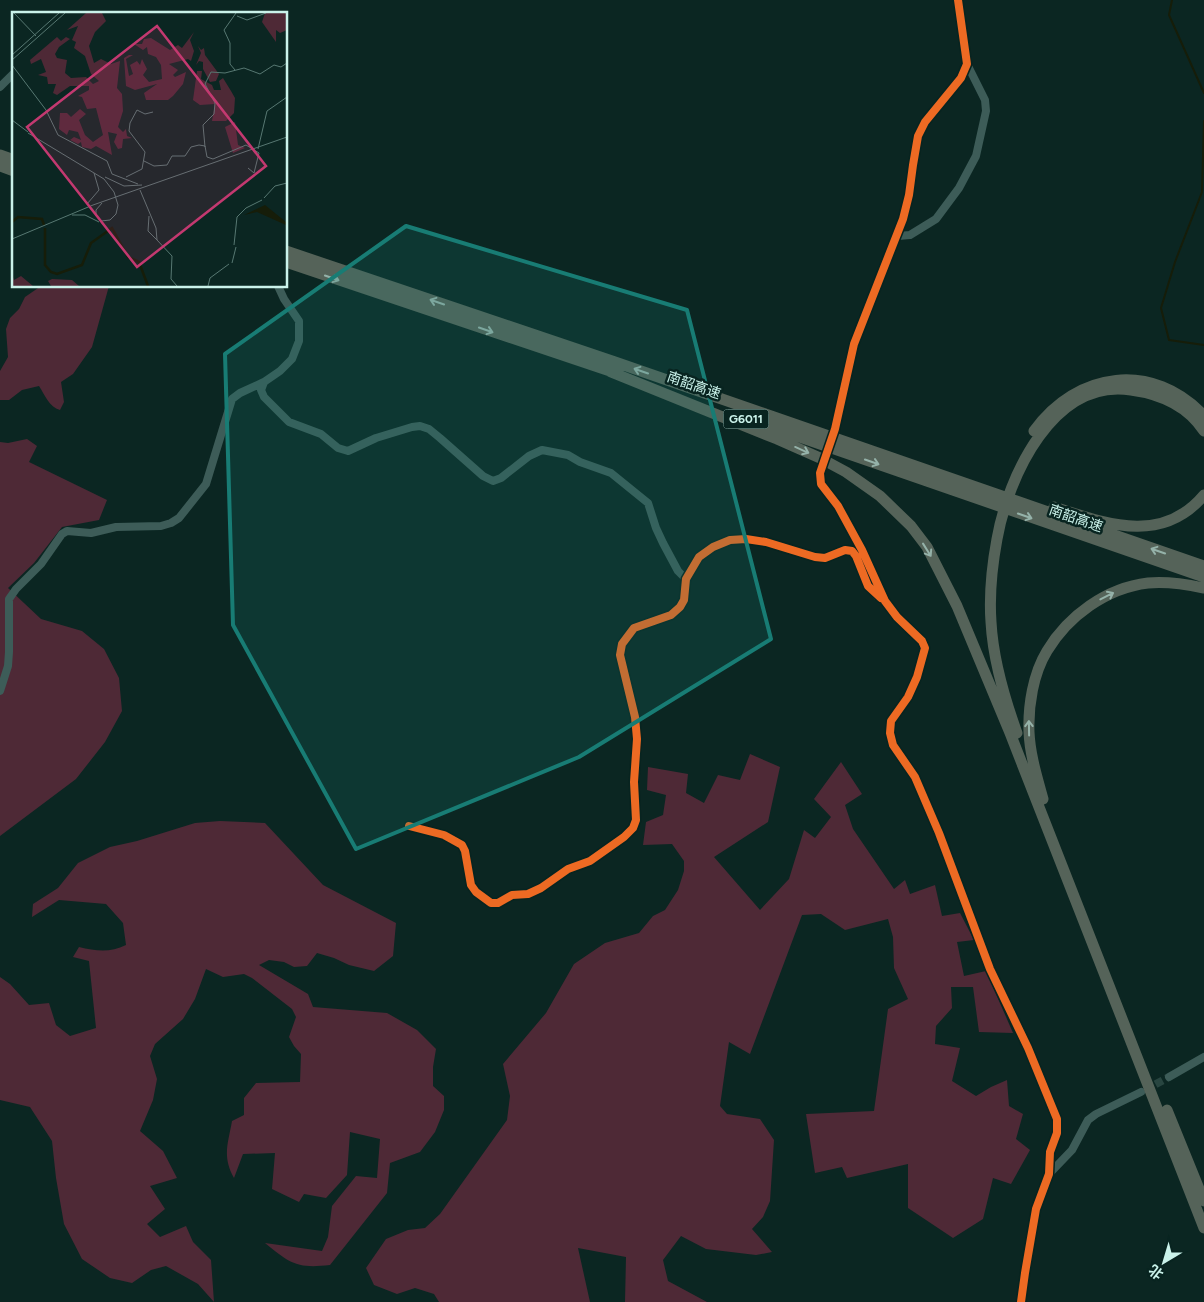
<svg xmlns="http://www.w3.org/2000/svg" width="1204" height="1302" font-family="Figtree,'Noto Sans SC',sans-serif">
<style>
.green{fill:#4e2936}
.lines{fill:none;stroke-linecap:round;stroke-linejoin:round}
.stream{stroke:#161d09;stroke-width:2}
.minor-tunnel{stroke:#284540;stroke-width:8;stroke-dasharray:8 4;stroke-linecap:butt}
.minor{stroke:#3d5c58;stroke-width:8}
.highway{stroke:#556359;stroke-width:11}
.cycleway-casing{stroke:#082420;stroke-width:11}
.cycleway{stroke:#ed6a23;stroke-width:8}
.oneway{stroke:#95b2a9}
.marked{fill:#187c74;fill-opacity:0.2;stroke:#187c74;stroke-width:4;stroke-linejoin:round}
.labels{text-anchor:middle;stroke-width:5;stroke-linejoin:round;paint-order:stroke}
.shield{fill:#082420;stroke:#90b4ad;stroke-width:1}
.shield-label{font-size:12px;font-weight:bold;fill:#caf2ea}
.street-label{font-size:14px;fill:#caf2ea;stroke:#082420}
.inset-river{fill:none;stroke:#161d09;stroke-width:2.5}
.inset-road{fill:none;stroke:#577872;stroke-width:1}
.view{fill:#c33970;fill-opacity:0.15;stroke:#c33970;stroke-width:2.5}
.inset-edge{fill:none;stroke:#caf2ea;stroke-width:2.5}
</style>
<rect width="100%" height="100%" fill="#0b2622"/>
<path class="green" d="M41,286h68l-17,61 -19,27 -12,8 3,20 -4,8c-11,-3 -15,-15 -21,-24l-17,4 -13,10h-9v-29l8,-14 -2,-28 4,-11 9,-9 6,-12z
M27,439l10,7 -8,16 78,38 -8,20 -37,7 -28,36 -26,25 33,31 41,12 22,18 15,29 3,33 -17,31 -29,37 -76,57v-394l8,1z
M750,754l30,13 -12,55 -54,35 46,53 29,-31 15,-49 11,8 16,-21 -17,-18 27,-37 21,32 -17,11 8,24 41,60 11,-9 5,14 25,-9 7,31 18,-3 14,27 -17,2 7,34 22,-5 27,62 -34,-1 -6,-45h-22l1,21 -16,18 -1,18 25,4 -8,33 24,15 15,-9 16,-7 2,26 14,8 -7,25 14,11 -19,34 -18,-6 -10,41 -30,19 -45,-30v-44l-61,14 -5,-11 -27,6 -9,-59 68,-3 14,-102 20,-10 -14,-31 -1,-31 -5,-18 -43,11 -24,-16 -19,1 -52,139 -21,-12 -9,64 7,8 33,5 14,21 -4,61 -7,16 -11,12 20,23 -16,3 -50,-6 -25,-13 -18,24 5,21 39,21h-82l1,-45 -48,-9 12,54h-151l-5,-8 -19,-6 -18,6 -23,-9 -8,-17 20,-29 22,-9 17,-2 15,-14 67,-94 3,-24 -7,-32 43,-51 28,-49 31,-21 34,-10 14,-17 12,-6 13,-20 6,-19v-10l-12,-17 -29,1 3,-23 17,-7 3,-20 -19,-5 1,-23 40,7 -2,19 18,10 14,-28 22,5z
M220,821l45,2 58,62 73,38 -3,33 -19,15 -25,-6 -15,-7 -17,-5 -10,13 -13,1 -10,-5 -15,-2 -10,5 49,29 5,13 74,6 30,17 19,19 -3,18v19l11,10v14l-9,22 -15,20 -30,11 -3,30 -57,72c-34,4 -40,-2 -65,-22l57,8 6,-14 4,-31 24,-30 21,2 3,-39 -30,-7 -3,43 -21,23 -22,-4 -5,8 -27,-13 3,-36 -32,1 -9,24c-12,-22 -6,-34 -2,-57l12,-6v-17l12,-15 44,-1 1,-28 -7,-8 -5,-9 7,-20 -4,-8 -40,-31 -8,-4 -21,3 -17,-8 -11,30 -12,20 -28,25 -5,12 7,23 -4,21 -13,31 23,20 14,27 -27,8 15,23 -18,15 13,13 26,-11 7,16 18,18 3,42 -16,-18 -32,-18 -15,4 -19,13 -22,-5 -28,-19 -18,-35 -8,-46 -4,-37 -22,-34 -30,-7v-123l10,7 19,21 20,-2 7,22 14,11 26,-8 -7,-67 -16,-4 6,-10c17,4 31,6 47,-2l-3,-22 -17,-19 -47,-4 -27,17 1,-13 25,-16 20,-25 32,-16 27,-6 58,-18z"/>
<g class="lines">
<path class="stream" d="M1172,0l-3,15 35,78
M1204,121l-2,71 -27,70 -14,46 8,32 35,5"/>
<path class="minor-tunnel" d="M1145,1090l24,-13"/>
<path class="minor" d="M0,87l14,-14
M898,236l12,-1 26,-16 23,-31 17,-32 10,-45 -1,-11 -18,-36
M278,286l6,13 15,22v20l-7,18 -12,12 -16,11 -3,8 3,7 25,25 32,12 17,14 10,3 28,-13 36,-11 8,-1 9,3 11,9 43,38 10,5 8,-3 28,-22 13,-6 26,5 12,7 31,11 37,30 8,25 7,15 15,28 8,8
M835,429l19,-85 49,-125 6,-24 4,-30 5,-29 7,-14 36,-44 6,-14 -9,-64
M820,473l1,11 17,22 24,44 23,51 12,16 25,24 3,7 -8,29 -9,20 -17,24 -1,12 3,12 22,32 24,56 51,136 38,79 29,71v14l-7,19 -1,22 -13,35 -11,64 -4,29
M0,691l8,-25 1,-14v-53l7,-10 25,-25 21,-30 5,-3 24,2 25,-6 45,-1 10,-3 8,-5 27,-34 26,-85 8,-6 24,-11
M409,826l35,9 18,10 3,6 6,34 5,7 15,11h7l14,-8 16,-1 13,-6 27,-19 22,-8 34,-24 9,-9 3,-8 -2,-38 3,-43 -2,-22 -15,-62 2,-11 12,-16 37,-13 9,-8 4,-7 2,-21 13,-22 14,-10 17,-7 16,-1 20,3 49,15 10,1 20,-8 7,1 4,5 12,30 9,10 8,5
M1169,1077l35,-20
M1049,1174l23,-24 16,-30 8,-6 45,-22"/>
<path class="highway" d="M0,155l14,5
M0,166l14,5
M286,251l329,111 589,204
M286,262l333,112
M611,372l166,67 43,19 26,14 34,24 31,30 16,21 30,59 53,127 194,495
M742,417l462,160
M1034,431c43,-60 119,-70 170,-15
M1054,507c53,17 108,38 150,-12
M1017,733c-13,-36 -24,-73 -26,-111 -2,-28 1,-56 6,-83 11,-62 56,-161 134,-149 30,4 56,15 73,41
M1043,799c-6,-22 -13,-44 -14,-67 -1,-26 4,-58 18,-81 21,-35 59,-63 101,-68 19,-2 37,1 56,5
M1167,1110l37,91"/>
<defs>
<path id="cycleway" d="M958,0l9,64 -6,14 -36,44 -7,14 -5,29 -4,30 -6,24 -49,125 -19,85 -15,44 1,11 17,22 24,44 23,51 12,16 25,24 3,7 -8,29 -9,20 -17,24 -1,12 3,12 22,32 24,56 51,136 38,79 29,71v14l-7,19 -1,22 -13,35 -11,64 -4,29
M409,826l35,9 18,10 3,6 6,34 5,7 15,11h7l14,-8 16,-1 13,-6 27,-19 22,-8 34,-24 9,-9 3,-8 -2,-38 3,-43 -2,-22 -15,-62 2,-11 12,-16 37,-13 9,-8 4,-7 2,-21 13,-22 14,-10 17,-7 16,-1 20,3 49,15 10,1 20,-8 7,1 4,5 12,30 13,12"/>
</defs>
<use href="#cycleway" class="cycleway-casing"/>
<use href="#cycleway" class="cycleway"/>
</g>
<defs><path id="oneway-shaft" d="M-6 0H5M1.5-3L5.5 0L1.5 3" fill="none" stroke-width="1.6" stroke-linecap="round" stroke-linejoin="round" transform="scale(1.25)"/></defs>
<g class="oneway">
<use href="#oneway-shaft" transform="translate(332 278) rotate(19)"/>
<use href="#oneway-shaft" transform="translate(437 302) rotate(-161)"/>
<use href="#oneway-shaft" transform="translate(486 330) rotate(19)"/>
<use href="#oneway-shaft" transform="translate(641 371) rotate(-161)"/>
<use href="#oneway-shaft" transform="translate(802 450) rotate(24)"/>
<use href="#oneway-shaft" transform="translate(872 462) rotate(19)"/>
<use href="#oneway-shaft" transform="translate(1025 516) rotate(19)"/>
<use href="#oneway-shaft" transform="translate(927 550) rotate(58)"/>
<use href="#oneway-shaft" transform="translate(1158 551) rotate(-161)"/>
<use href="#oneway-shaft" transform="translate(1107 596) rotate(-27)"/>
<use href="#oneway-shaft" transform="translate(1029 728) rotate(-91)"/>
</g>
<path class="marked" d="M406,226l281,84 84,329 -192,118 -223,92 -123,-224 -8,-271z"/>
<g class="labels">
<rect class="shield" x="723.5" y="409.5" width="45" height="19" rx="4"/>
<g class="shield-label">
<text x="746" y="423">G6011</text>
</g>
<g class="street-label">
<text transform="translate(694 385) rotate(19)" y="5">南韶高速</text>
<text transform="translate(1076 518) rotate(19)" y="5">南韶高速</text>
</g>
</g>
<g transform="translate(12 12)">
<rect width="275" height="275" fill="#0b2622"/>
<path d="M74,1h16l4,8 -11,11 -6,14 5,17 7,-4 10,5 9,-3 -3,27 5,6 1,17 -5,16 5,5 3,-3 1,7 5,2 -9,1 -1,9 -4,1 -4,-7 3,-8 -9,-2 4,23 -16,-9 -5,3 -9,-2 -1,-5 -3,2 -8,-4 4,-3 7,3 -3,-8 -9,-2 -2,5 -8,-6 1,-16h7l4,4 9,-8 6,5 -7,6 6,15 8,7 10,-7 -7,-27 -9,1 -5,-12 -4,-1 11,-6v-4h-19l-13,9 -4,-2 3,-9h-8l-1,-7 -9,-2 8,-3 -5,-13 -10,5 -1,-4 27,-23 4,4 5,-4 4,2 -11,8 -4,7 2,4 10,2 -2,13 6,5 15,-1 7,7 6,-3 -8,-7 -6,-18 -11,-8 2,-6 -4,-2 6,-14 -11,4zM253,1h22v17l-7,3 -4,-3v12l-14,-20zM182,20l-4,8 4,11 -3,10 -3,-2 -19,5 9,6 -5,5 2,2 11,-5 -3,12 -10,12 -5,4h-22l-2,-7 13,-9 -22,6 -9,-4 -2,-28 5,-3h4l-7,4 3,17 4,-2 -3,-9 7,-4 3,4 2,-6 5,10 -4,6 6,7 13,-3 -1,-14 -5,-8 -8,-3 -1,-7 -4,3 -9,-6h8l2,-5 7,-1 19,12 8,-5 4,3zM186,34l3,4 3,-2 1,7 14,19 -3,7 -6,1 -7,-13v-7l-4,-1 -3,4 5,-12zM185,59h5l-1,8 11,6 2,5h7l-2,-9 4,-3 8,13 4,7 -1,15 -8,8h-14l3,-17 -15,1 -7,-5zM223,110l3,23 7,3 -12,5 -8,-26zM0,262l2,6 7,-4 12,10h-21zM40,267l20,1 7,6h-28l-3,-5z" fill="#4e2936"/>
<path d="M253,193l21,17v3l-29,-13 -13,3z" fill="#161d09"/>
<path class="inset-river" d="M0,210l6,-5 24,2 2,6M33,216v37l6,7 6,2 25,-9 9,-22 21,-15 16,29 11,5 9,24"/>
<path class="inset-road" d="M2,1l22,23M225,4l10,4 19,-7M0,43l47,-42M0,48l53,-47M0,53l34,45 12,25 49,26 5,13 26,10M223,58l-5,-6v-21l-6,-13 12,-17M0,108l16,12M16,121l76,46 10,13 4,13 -2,9 -6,6 -9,1 -5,-5v-6l6,-7M193,135l-2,-22 11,-11 1,-11 -10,-19 6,-12 14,1 19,-5 16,6 14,-9 7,2 6,-4M246,137l9,-38 20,-14M132,149l10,5 13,-1 5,-9h13l6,-9 8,-2 6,1 2,11 6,2 33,-14 13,8 -5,20 -6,-5M93,165l19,9 18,-1M114,165l16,-8 3,-17 -16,-21 1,-8 7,-13 8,4 8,-2M128,178l16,38 1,12 15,16 -1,23 6,7M252,186l11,-12 12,-3M75,192l12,-14 -5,-17M60,203h13l14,7M137,204l-1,15 9,9M0,227l81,-34 194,-68M222,233l3,-28 9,-9 16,-8M220,251l4,-16M196,274l2,-8 19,-14"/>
<path class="view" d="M145,14l109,140 -129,101 -110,-140z"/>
<rect width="275" height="275" class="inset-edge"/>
</g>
<g transform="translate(1164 1262) rotate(218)" stroke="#082420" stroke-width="4" paint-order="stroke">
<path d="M0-4L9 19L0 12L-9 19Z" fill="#caf2ea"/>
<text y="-8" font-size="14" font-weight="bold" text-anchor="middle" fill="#caf2ea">北</text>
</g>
</svg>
